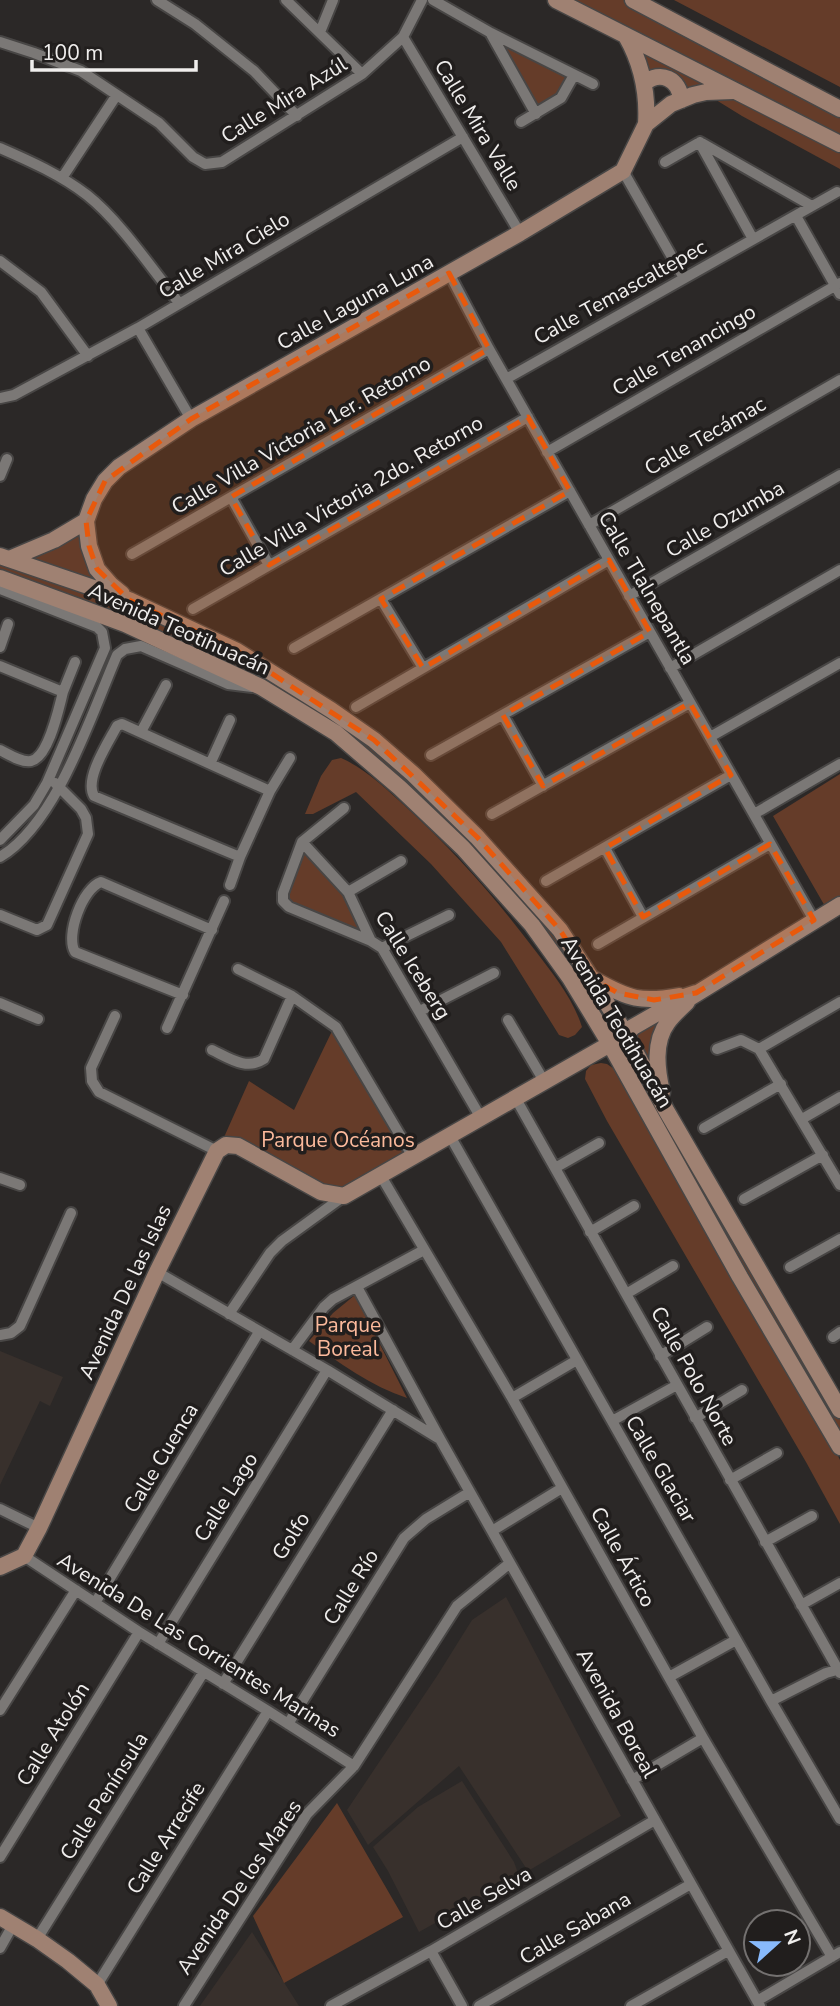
<svg xmlns="http://www.w3.org/2000/svg" width="840" height="2006" font-family="'Nunito Sans',sans-serif">
<style>
.built{fill:#38302c}
.green{fill:#653c29}
.lines{fill:none;stroke-linecap:round;stroke-linejoin:round}
.street-casing{stroke:#484645;stroke-width:14}
.secondary-casing{stroke:#484645;stroke-width:19}
.street{stroke:#7b7876;stroke-width:10}
.secondary{stroke:#9f8172;stroke-width:16}
.marked{fill:#e8590c;fill-opacity:0.2;stroke:#e8590c;stroke-width:5;stroke-dasharray:14 9;stroke-linejoin:round}
.labels{text-anchor:middle;stroke-width:7;stroke-linejoin:round;paint-order:stroke}
.street-label{font-size:21px;fill:#f0eeed;stroke:#211e1d}
.park-label{font-size:21px;fill:#fcba9c;stroke:#211e1d}
</style>
<rect width="100%" height="100%" fill="#2b2827"/>
<path class="built" d="M0,1351l63,26 -13,29 -10,-5 -40,84z
M506,1597l115,219 -93,55 -69,-105 -91,79 -21,-35 90,-134 35,-56z
M462,1781l52,81 5,14 -100,56 -31,-61 -15,-24 45,-40z
M252,1932l47,74h-99z"/>
<path class="green" d="M558,0h73l209,110v33z
M674,0h166v87z
M497,38l74,38 -11,21 -22,14z
M633,43l88,46 -38,5 -37,-16z
M732,94l108,54v21l-98,-53 -34,-21z
M80,530l21,55 -79,-27z
M0,559l125,43 119,58 94,58 123,107 97,108 53,88 -9,4 -67,-99 -202,-197 -333,-156z
M341,758c25,11 44,30 64,48 49,45 89,90 129,143 18,24 39,49 48,78l-7,8 -7,3 -9,-3 -58,-93 -70,-78 -75,-72 -43,22h-8l16,-38 11,-16z
M840,774v126l-14,8 -53,-92z
M304,849l42,46 17,38 -74,-26 -6,-14z
M657,1021l1,3 -9,49 -17,-36z
M333,1029l78,130 -76,43 -114,-58 28,-63 45,29z
M626,1052h3l211,361v31l-216,-389z
M601,1063l6,1 10,7 206,355 17,34v64l-34,-62 -199,-341 -22,-42 1,-8 5,-6z
M355,1295l52,103c-36,-12 -68,-35 -98,-57l24,-28z
M337,1803l66,114 -119,66 -31,-67z"/>
<g class="lines">
<defs>
<path id="street" d="M157,0l38,24 59,47 43,45
M286,0l76,74
M433,0l58,33 102,51
M320,32l13,-32
M491,34l45,80
M403,37l117,196
M0,42l34,11 47,18 78,52 34,34 12,7 17,-2 140,-88 41,-37 19,-37
M521,122l40,-24 13,-23
M700,142l112,64
M701,145l52,94
M0,148c30,13 61,27 87,47 33,26 65,74 92,108
M665,162l35,-20
M623,171l61,107
M62,178l54,-82
M796,216l44,78
M0,261l41,31 47,64
M449,273l40,76 325,571
M138,328l53,91
M506,379l331,-187
M0,398l14,-3 124,-67 325,-191
M547,452l293,-169
M0,476l7,-17
M231,497l38,68
M589,525l251,-145
M132,554l357,-205
M0,589l97,38 5,5 3,16 -58,135 -13,22 -34,35
M629,596l211,-121
M381,599l42,69
M193,609l335,-192
M0,647l8,-23
M294,648l276,-157
M0,666l63,26c-4,15 -14,65 -32,69 -9,2 -23,-7 -31,-11
M670,668l170,-98
M63,692l12,-30
M356,707l253,-147
M503,715l40,71
M141,732l25,-47
M710,737l130,-74
M431,755l219,-123
M210,764l20,-44
M270,791l-148,-67 -5,2c-9,17 -33,53 -23,70l146,61 30,-66 20,-33
M344,808l-42,34 -19,51v8l6,6 82,34
M492,814l198,-111
M754,814l86,-50
M302,842l46,50 23,49 11,7 99,170
M605,848l38,69
M0,857c57,-34 91,-142 117,-202l8,-6 16,-3 87,38 24,3
M546,881l185,-106
M230,885l10,-28
M348,892l53,-31
M0,915l37,15 10,-5 41,-91 -2,-16 -5,-9 -26,-26
M598,944l172,-100
M382,948l67,-33
M238,969l54,27 44,31 77,130
M183,995l-108,-43c-10,-17 8,-64 26,-70l111,48
M0,1003l38,16
M420,1011l74,-38
M115,1016l-24,52 1,13 7,11 118,59
M508,1020l36,61
M167,1028l57,-127
M717,1049l24,-9 18,9
M759,1049l81,136
M759,1049l81,-47
M212,1050c17,8 35,21 52,9l28,-63
M516,1099l324,574
M802,1119l38,-22
M704,1128l77,-44
M450,1136l321,565 69,118
M555,1168l44,-25
M381,1176l131,222 191,340 129,219
M0,1178l20,7
M744,1199l79,-44
M590,1232l44,-26
M790,1267l50,-28
M157,1272l170,98 111,68
M357,1287l83,152 320,567
M626,1294l47,-28
M229,1314l41,-61 12,-12 62,-45
M0,1335l11,-2 9,-7 51,-113
M833,1337l7,-5
M292,1350l32,-43 9,-8 91,-49
M660,1356l47,-29
M512,1398l65,-38
M695,1418l47,-28
M612,1421l65,-36
M730,1480l47,-27
M0,1509l39,19
M492,1531l70,-43
M765,1542l47,-26
M24,1556l115,76 129,79 86,55
M95,1603l164,-271
M801,1605l39,-22
M158,1644l169,-274
M669,1677l67,-37
M223,1684l170,-274
M771,1701l55,-28 14,-4
M0,1710l76,-120
M288,1724l116,-186 22,-19 44,-27
M632,1780l71,-42
M0,1857l139,-225
M37,1939l166,-266
M0,1948l13,-23
M431,1951l31,55
M97,1985l171,-274
M757,2001l83,-49
M184,2006l123,-192 47,-48 103,-160 53,-43
M331,2006l100,-55 224,-131
M479,2006l212,-122
M631,2006l97,-55"/>
<path id="secondary" d="M556,0l284,144
M633,0l207,109
M626,36c16,28 22,56 20,88
M645,83c15,-13 35,-4 36,17
M0,556l129,44 108,51 94,59 43,30 39,34 64,63 83,93 31,48 35,56 40,76 174,300
M9,559l45,-19 32,-19
M0,578l125,46 136,63 75,46 64,55 63,60 69,77 38,53 40,66 130,233 100,170
M122,594l-11,-9 -14,-16 -8,-23 -3,-25 8,-22 11,-18 14,-14 72,-48 329,-186 103,-62 23,-47 25,-20 22,-9 13,-3 27,-1
M595,980c34,19 46,23 84,16
M688,999l152,-94
M662,1092c-5,-22 -9,-50 6,-70 5,-7 12,-13 19,-20
M0,1567l24,-11 15,-28 118,-256 60,-121 9,-6 12,1 83,46 23,4 266,-152 16,-10 7,-7 54,-31 9,-3
M0,1917l37,22 31,22 29,24 12,21"/>
</defs>
<use href="#street" class="street-casing"/>
<use href="#secondary" class="secondary-casing"/>
<use href="#street" class="street"/>
<use href="#secondary" class="secondary"/>
</g>
<path class="marked" d="M449,273l40,76 -258,148 38,68 259,-148 42,74 -189,108 42,69 186,-108 41,72 -147,83 40,71 147,-83 41,72 -126,73 38,69 127,-73 44,76 -118,73 -42,7 -36,-7 -27,-15 -31,-48 -83,-93 -103,-97 -137,-89 -108,-51 -32,-31 -8,-23 -3,-25 19,-40 86,-62z"/>
<g class="labels">
<g class="street-label">
<text transform="translate(284 100) rotate(-32)" y="7">Calle Mira Azúl</text>
<text transform="translate(478 125) rotate(59)" y="7">Calle Mira Valle</text>
<text transform="translate(224 255) rotate(-31)" y="7">Calle Mira Cielo</text>
<text transform="translate(620 292) rotate(-29)" y="7">Calle Temascaltepec</text>
<text transform="translate(355 302) rotate(-29)" y="7">Calle Laguna Luna</text>
<text transform="translate(684 350) rotate(-30)" y="7">Calle Tenancingo</text>
<text transform="translate(301 435) rotate(-30)" y="7">Calle Villa Victoria 1er. Retorno</text>
<text transform="translate(705 436) rotate(-30)" y="7">Calle Tecámac</text>
<text transform="translate(351 496) rotate(-30)" y="7">Calle Villa Victoria 2do. Retorno</text>
<text transform="translate(725 519) rotate(-30)" y="7">Calle Ozumba</text>
<text transform="translate(647 588) rotate(60)" y="7">Calle Tlalnepantla</text>
<text transform="translate(179 629) rotate(24)" y="7">Avenida Teotihuacán</text>
<text transform="translate(413 965) rotate(58)" y="7">Calle Iceberg</text>
<text transform="translate(617 1022) rotate(59)" y="7">Avenida Teotihuacán</text>
<text transform="translate(125 1292) rotate(-65)" y="7">Avenida De las Islas</text>
<text transform="translate(694 1376) rotate(61)" y="7">Calle Polo Norte</text>
<text transform="translate(161 1458) rotate(-59)" y="7">Calle Cuenca</text>
<text transform="translate(661 1469) rotate(60)" y="7">Calle Glaciar</text>
<text transform="translate(226 1497) rotate(-58)" y="7">Calle Lago</text>
<text transform="translate(291 1536) rotate(-58)" y="7">Golfo</text>
<text transform="translate(623 1557) rotate(61)" y="7">Calle Ártico</text>
<text transform="translate(351 1587) rotate(-58)" y="7">Calle Río</text>
<text transform="translate(199 1645) rotate(32)" y="7">Avenida De Las Corrientes Marinas</text>
<text transform="translate(617 1713) rotate(61)" y="7">Avenida Boreal</text>
<text transform="translate(53 1734) rotate(-58)" y="7">Calle Atolón</text>
<text transform="translate(104 1796) rotate(-58)" y="7">Calle Península</text>
<text transform="translate(166 1838) rotate(-58)" y="7">Calle Arrecife</text>
<text transform="translate(239 1887) rotate(-56)" y="7">Avenida De los Mares</text>
<text transform="translate(484 1898) rotate(-30)" y="7">Calle Selva</text>
<text transform="translate(575 1928) rotate(-30)" y="7">Calle Sabana</text>
</g>
<g class="park-label">
<text x="338" y="1147">Parque Océanos</text>
<text x="348" y="1332">Parque<tspan x="348" dy="24">Boreal</tspan></text>
</g>
</g>
<g transform="translate(777 1943) rotate(69)"><circle r="33" fill="#211e1d" stroke="#747170" stroke-width="2"/>
<path d="M0-5L12 26L0 18L-12 26Z" fill="#88bafc"/>
<text y="-10" font-size="19" font-weight="bold" text-anchor="middle" fill="#f0eeed">N</text>
</g>
<path d="M32 60v10h164v-10" fill="none" stroke="#f0eeed" stroke-width="3.5"/>
<text x="42" y="60" font-size="21" fill="#f0eeed" stroke="#211e1d" stroke-width="5" paint-order="stroke">100 m</text>
</svg>
